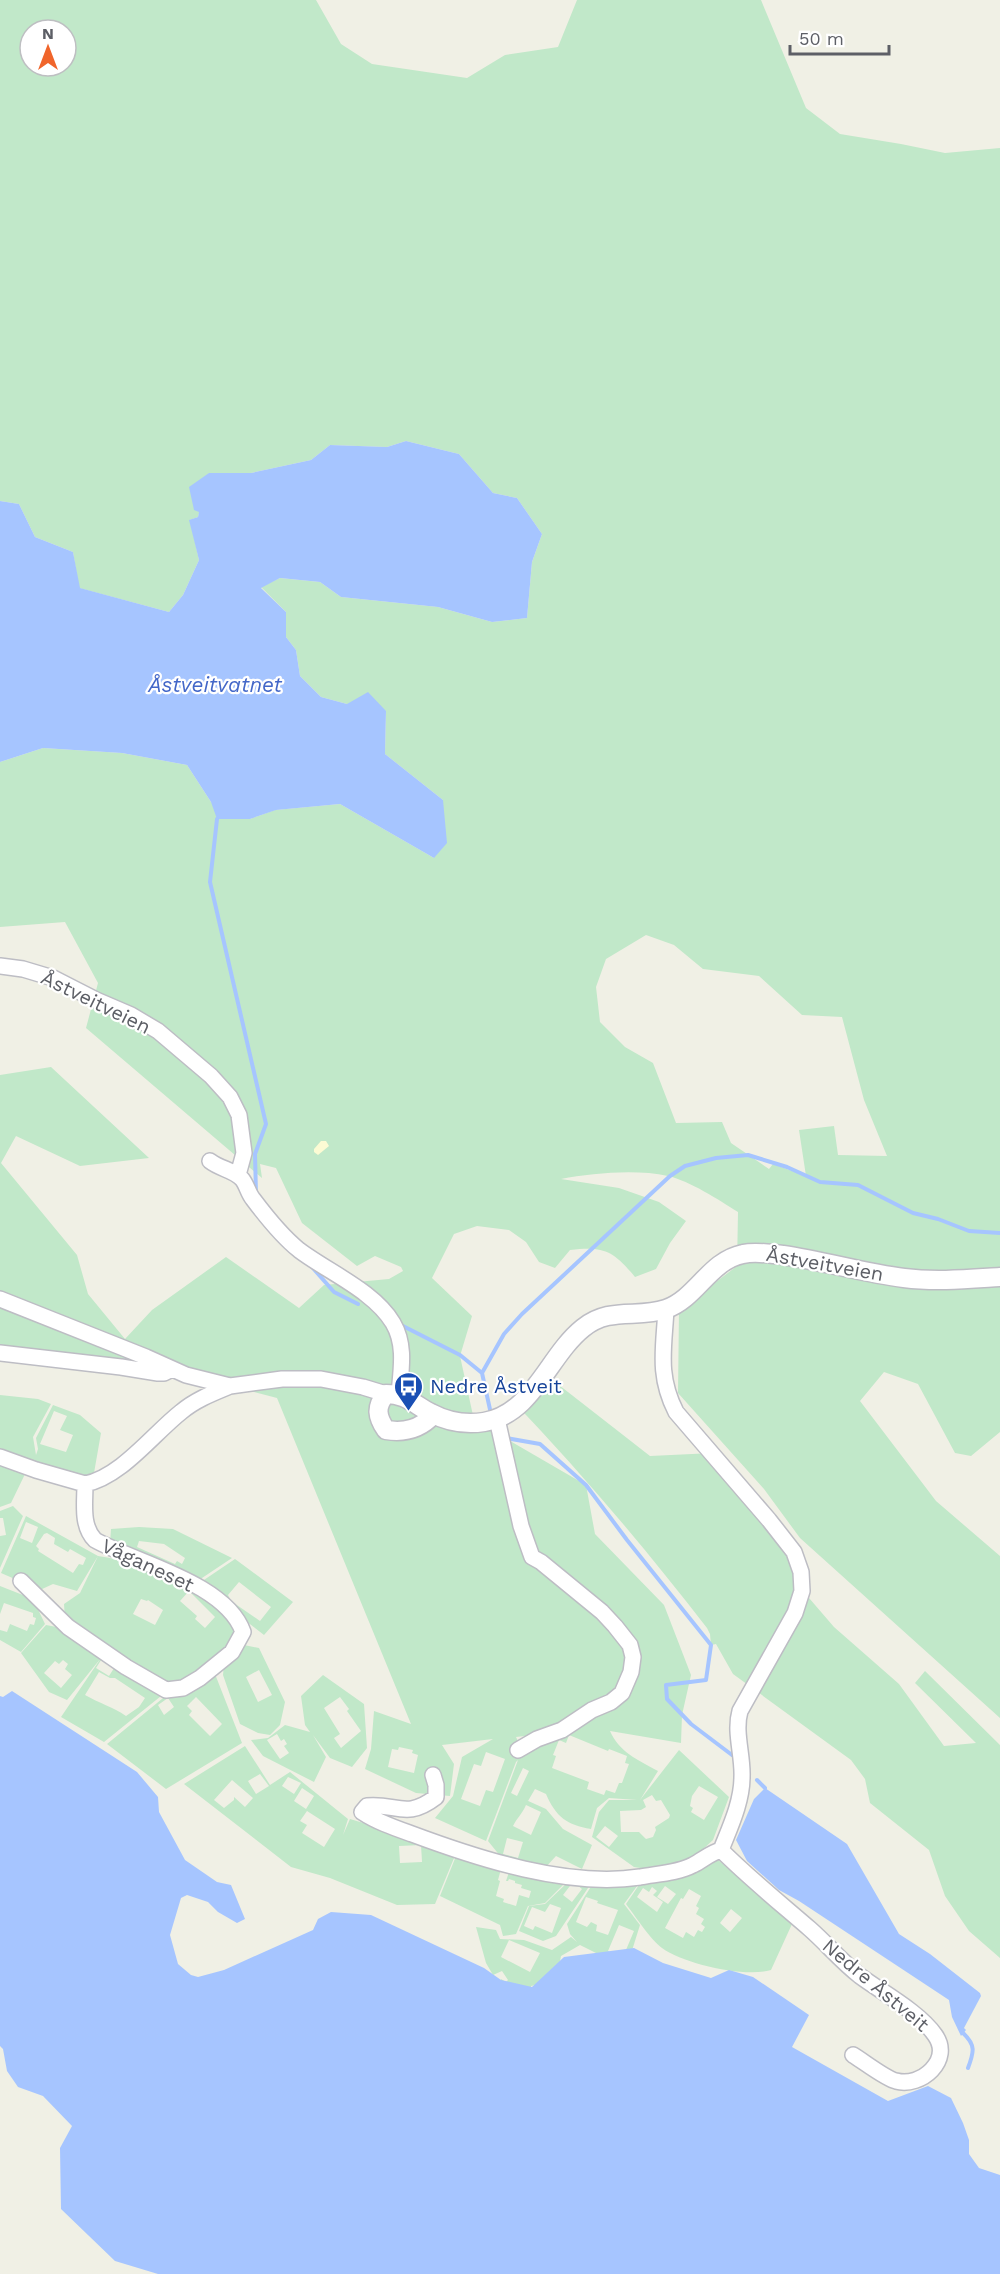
<svg xmlns="http://www.w3.org/2000/svg" width="1000" height="2274" font-family="'Work Sans',sans-serif">
<style>
.green{fill:#c1e8c9;fill-rule:evenodd}
.sand{fill:#fcfbd4}
.water{fill:#a6c5ff}
.lines{fill:none;stroke-linecap:round;stroke-linejoin:round}
.stream{stroke:#a6c5ff;stroke-width:4}
.minor-casing{stroke:#bdbdc4;stroke-width:18}
.tertiary-casing{stroke:#bdbdc4;stroke-width:21}
.minor{stroke:#fff;stroke-width:15}
.tertiary{stroke:#fff;stroke-width:18}
.labels{text-anchor:middle;stroke-width:4.5;stroke-linejoin:round;paint-order:stroke}
.street-label{font-size:20px;fill:#5d5f66;stroke:#fff}
.transit-label{font-size:20px;fill:#164399;stroke:#fff;text-anchor:start}
.water-label{font-size:21px;font-style:italic;fill:#4367c8;stroke:#fff}
</style>
<rect width="100%" height="100%" fill="#f0f0e5"/>
<path class="green" d="M0,0h316l25,44 31,20 95,14 38,-23 53,-8 19,-47h184l45,108 34,26 61,10 44,9 55,-5v1284l-29,24 -16,-3 -37,-69 -34,-12 -24,29 76,100 64,55v162l-200,-180 -36,-49 -86,-96 1,-83 58,-44 1,-54c-19,-12 -48,-31 -70,-36 -32,-7 -75,-3 -107,3l58,9 40,14 27,19 -16,22 -14,26 -21,8c-22,-27 -32,-31 -65,-27l-15,18 -16,-6 -13,-20 -17,-12 -32,-4 -23,8 -22,44 40,38 -12,40 14,64 112,65 9,49 69,71 27,70 -9,40 -1,28 -71,-12c9,21 28,29 48,40l-18,29 39,-50 50,47 -16,43 -23,21 -38,9 -18,-3 -42,-30 7,-25 10,-12h28l-28,-2 -12,10 -6,21c-24,-4 -35,-12 -45,-35l-11,-5 -7,12 -2,-1 20,9 17,20 29,16 -10,24 -26,-13 -11,12 -44,-11 -13,-16 30,-81 -2,2 -30,79 -51,-23 18,-22 9,-39 31,-18 -51,6 12,19 -4,32 -34,-3 -51,-24 6,-20 3,-38 37,13 -134,-326 -50,-13 -227,-37v-273l51,-8 98,91 -69,8 -64,-30 -15,27 76,92 11,39 37,45 27,-29 74,-53 73,51 25,-23 65,-6 14,-8 -2,-4 -26,-11 -18,10 -55,-43 -26,-55 -16,-4 2,14 -176,-150 12,-45 -33,-61 -65,5v-165l43,-14 79,5 65,12 24,37 39,17 25,-9 65,-6 94,54 9,-58 -58,-46 1,-43 -39,-7 -26,-7 -21,-21 -4,-26 -10,-13v-25l-25,-25 19,-9 40,4 21,15 97,10 54,15 35,-4 5,-56 10,-28 -25,-36 -24,-5 -34,-39 -53,-13 -19,6 -57,-2 -19,15 -60,13h-42l-11,44 -8,3 9,40 -16,35 -14,17 -90,-24 -6,-36 -38,-15 -16,-33 -19,-3zM30,30h36v36h-36zM646,935l28,10 29,24 56,7 43,39 40,2 22,83 23,56 -49,-1 -4,-29 -35,4 7,46 -33,-12 -4,5 -38,-26 -9,-21 -46,1 -23,-60 -28,-16 -25,-25 -4,-35 10,-28zM567,1731l-25,9 -17,16 -9,-19zM569,1735l39,16 1,-2 18,7 -2,7 4,1 -7,19h-3l-4,10 -9,-3 -2,5 -17,-6 2,-7 -37,-14 4,-12 -3,-1 6,-15 7,3zM399,1747l14,3 -1,3 6,2 -4,18 -26,-6 4,-18 6,1zM486,1752l19,7 -12,33 -7,-2 -6,16 -19,-7 13,-35 7,2zM523,1768l6,3 -12,25 -6,-3zM699,1786l19,11 -14,23 -13,-8 2,-4 -3,-2 2,-10zM652,1795l4,6 5,-1 9,15 -1,3 -14,9 1,3 -3,7 -7,2 -7,-7h-18l-1,-21 21,-1 5,-3 -3,-7zM526,1805l15,7 -10,23 -18,-9c4,-8 9,-12 13,-21zM605,1826l13,10 -9,11 -13,-10zM507,1838l16,4 -5,16 -15,-4z
M541,1371l109,85 63,-3 81,99 9,39 31,36 65,57 45,62 32,-3 -61,-60 10,-12 75,74v213l-31,-27 -24,-35 -16,-46 -59,-47 -5,-24 -14,-19 -118,-86 -17,-30 -5,1 -1,-11 -3,-6c-62,-80 -126,-156 -196,-229z
M0,1395l38,4 13,5 -18,33 3,18 2,-6 -2,-11 17,-33 27,10 21,18 -7,40 -10,4 -84,-27zM54,1411l13,5 -7,14 13,5 -7,17 -26,-8z
M0,1462l26,10 -15,31 -11,4z
M13,1506l10,10 -23,52v-32l6,-1 -3,-17h-3v-7z
M26,1516l72,40 -21,35 -24,-7 -13,6 -39,-17zM26,1522l12,5 -6,16 -12,-5zM47,1533l8,5 -1,6 14,8 2,-3 16,9 -3,7 -4,-1 -6,9 -35,-22 1,-2 -3,-3 8,-12z
M139,1527l34,2 59,29 -36,24 -86,-38 1,-15zM139,1541l25,3 21,14 -3,6 -5,-3 -2,3 -38,-17z
M98,1556c50,7 102,32 138,66v13l-8,14 -42,34h-22l-99,-63 -1,-16 16,-11zM189,1591l26,26 -10,11 -10,-9 2,-3 -17,-15zM141,1599l6,2 1,-1 15,10 -8,15 -22,-11z
M235,1559l58,43 -29,33 -66,-51zM239,1582l32,25 -11,14 -29,-20 -3,-6z
M0,1586l33,13 12,25 -24,28 -21,-12v-10l7,2 3,-8 17,7 3,-7 4,1 2,-7 -3,-1v-4l-29,-10 -4,11z
M46,1625l21,4 99,63 -62,50 -43,-25 40,-59 -34,42 -18,-8 -28,-39zM103,1657l13,8 -7,11 -13,-8zM63,1660l5,4 -3,5 7,6 -11,13 -17,-15 11,-12 4,3zM99,1672l11,6h5l30,20 -6,9 -13,9c-13,-9 -27,-13 -41,-21z
M244,1645l15,3 26,54 -5,23 -10,10 -12,-2 -18,-9 -17,-49 1,-11zM259,1670l13,25 -14,7 -12,-25z
M215,1674l27,69 -76,46 -59,-45 61,-50zM196,1697l26,27 -12,12 -21,-21 3,-4 -5,-5zM168,1698l6,9 -10,8 -6,-10z
M323,1675l41,29 3,44 -15,19 -22,-9 -17,-23 13,22 -12,25 -51,-26 -12,-16 17,-2 17,-13 25,7 -5,-7 -4,-29zM340,1697l9,12 -2,2 14,20 -20,17 -7,-10 6,-4 -16,-26zM277,1734l4,7 3,-2 3,5 -3,2 5,7 -9,6 -13,-19z
M245,1746l25,39 20,-13 58,47 -5,16 7,-16 107,32 -22,53 -38,1 -67,-27 -39,-11 -107,-83zM260,1774l9,12 -13,8 -8,-13zM288,1777l13,6 -7,11 -12,-8zM232,1780l21,18 -8,9 -11,-10v3l-10,8 -10,-8zM302,1788l12,8 -8,13 -12,-8zM307,1811l28,18 -11,18 -22,-14 5,-8 -7,-4zM421,1845l1,17 -22,1 -1,-17z
M458,1851l110,29 -23,23 -17,3 -12,28 -13,2 -3,-11 -60,-29zM501,1869l8,3 -3,9h2l1,-2 6,2v2l7,2 -1,3 10,3 -2,7 -10,-3 -3,11 -13,-4 1,-3 -8,-3 4,-15 -2,-1z
M717,1859l75,65 -21,46c-26,8 -87,-6 -109,-22 -11,-8 -27,-32 -36,-44l15,-22zM665,1886l11,8 -8,10 -11,-7zM652,1887l5,4 -4,4 10,7 -6,10 -20,-15 6,-9 6,4zM689,1889l12,7 -5,10 3,2 -3,6 8,5 -3,5 4,3 -3,5 -4,-2 -4,7 -8,-5 -3,6 -18,-10 16,-30 2,1zM731,1909l11,9 -12,14 -10,-9z
M569,1881l23,1 -36,54 -13,5 -24,-10 10,-25 16,-2zM573,1882l9,7 -10,13 -9,-7zM550,1904l11,4 -9,25 -17,-7 -2,4 -9,-4 8,-19 13,5z
M594,1882h46l-16,22 16,21 -11,35 -31,-6 -18,-9 -19,11 -6,32 -15,-4 -9,2v4l-33,-5 3,-6 5,3 2,-2 -6,-9 -9,4 -7,-12 -10,-36 20,3 4,9 24,1 28,10 19,-13 6,5 -7,-8 -3,-10zM586,1897l12,4 -1,2 21,7 -10,25 -12,-4 1,-6 -6,-3 -4,5 -11,-5zM619,1925l15,6 -11,26 -15,-6zM509,1940l31,13 -10,19 -29,-15z"/>
<path class="sand" d="M321,1141h5l3,5 -11,9 -4,-3v-3z"/>
<path class="water" d="M406,441l53,13 34,39 24,5 25,36 -10,28 -5,56 -35,4 -54,-15 -97,-10 -21,-15 -40,-4 -19,10 25,24v25l10,13 4,26 21,21 26,7 21,-12 18,19 -1,43 58,46 4,43 -13,15 -94,-54 -64,6 -26,9h-33l-6,-17 -24,-37 -65,-12 -79,-5 -43,14v-261l19,3 16,33 38,15 7,36 89,24 14,-17 16,-35 -10,-40 9,-3 1,-5 -5,-2 -5,-23 20,-14h42l60,-13 19,-15 57,2z
M12,1691l125,81 21,25 1,15 26,48 32,22 14,3 14,34 -8,4 -19,-11 -10,-10 -21,-7 -6,3 -11,37 8,29 13,11 7,2 26,-7 89,-40 5,-11 13,-7 40,3 113,53 17,12 31,7 32,-30 70,-9 29,15 48,15 18,-8 24,7 56,38 -17,32 96,54 40,-15 23,12 12,25 6,17v14l10,14 21,7v99h-842l-43,-13 -54,-52 -1,-61 12,-22 -29,-30 -25,-9 -11,-16 -4,-22 -3,-3v-350l3,1z
M765,1788l82,56 52,90 31,20 50,39 1,3 -17,32 2,2 -5,6 -9,-19 -3,-17 -150,-99 -20,-11 -32,-29 -11,-21 18,-41z"/>
<g class="lines">
<path class="stream" d="M217,819l-7,63 56,242 -11,30 1,40
M312,1267l22,25 24,12
M399,1324l61,31 22,18
M491,1414l-9,-41 22,-39 18,-20 148,-138 15,-10 31,-8 32,-3 39,12 33,15 38,3 55,28 25,6 31,12 31,2
M506,1438l34,6 46,41 41,55 84,105 -5,35 -40,5 1,14 24,25 41,31
M757,1780l8,8
M963,2033c13,12 11,19 5,35"/>
<defs>
<path id="minor" d="M0,966l23,3 30,9 43,22 35,15 27,16 53,45 19,21 9,18 5,38 -6,22
M210,1161c10,8 24,9 32,18 5,6 6,14 11,20 12,16 31,39 46,51 29,22 75,41 94,73 13,22 8,47 6,71
M0,1299l146,58 40,18 44,11 52,-7h39l42,8 23,7
M666,1309c-2,39 -9,66 10,103l93,108 25,32 7,20 1,19 -7,22 -55,98c-6,21 3,44 2,66 0,25 -12,50 -21,73 28,28 59,53 89,79 17,15 32,33 50,47 23,17 59,36 75,59 18,25 -14,53 -39,46 -10,-2 -33,-20 -43,-26
M0,1353l121,14 37,6h6l6,-3
M497,1419l24,107 11,31 9,5 61,50 13,14 15,19 3,12 -2,15 -9,21 -11,9 -19,8 -30,20 -25,9 -19,11
M0,1457l36,13 49,14
M21,1581l47,46 58,40 40,23 17,-2 17,-10 32,-26 11,-20c-17,-49 -107,-69 -148,-92 -14,-14 -10,-37 -10,-56 36,-7 68,-50 96,-72 14,-12 32,-19 49,-26
M433,1775l3,10v12c-30,23 -39,6 -69,9l-5,6c15,10 33,16 50,22 67,25 156,54 228,43 16,-3 38,-4 53,-12 10,-5 17,-12 28,-15"/>
<path id="tertiary" d="M433,1415c-13,14 -28,18 -47,15 -9,-13 -11,-23 0,-36 20,0 29,11 45,19 17,9 34,12 53,9 49,-8 64,-66 99,-94 27,-22 54,-9 83,-19 31,-11 43,-48 77,-55 13,-3 27,0 40,1 41,6 81,18 121,23 32,4 64,1 96,-1"/>
</defs>
<use href="#minor" class="minor-casing"/>
<use href="#tertiary" class="tertiary-casing"/>
<use href="#minor" class="minor"/>
<use href="#tertiary" class="tertiary"/>
</g>
<defs>
<symbol id="bus-pin" viewBox="-11 -11 22 30"><path d="M0 17L-7.5 6A9.5 9.5 0 1 1 7.5 6Z" fill="#1a4fb4" stroke="#fff"/><path d="M-5-6H5V4H4V6H2V4H-2V6H-4V4H-5ZM-3.5-4V0h7V-4ZM-3.5 1.2v1.5H-2V1.2ZM2 1.2v1.5H3.5V1.2Z" fill="#fff"/></symbol>
</defs>
<g fill-rule="evenodd">
<use href="#bus-pin" x="392" y="1370" width="33" height="45"/>
</g>
<g class="labels">
<g class="street-label">
<text transform="translate(96 1002) rotate(26)" y="7">Åstveitveien</text>
<text transform="translate(825 1264) rotate(10)" y="7">Åstveitveien</text>
<text transform="translate(148 1565) rotate(25)" y="7">Våganeset</text>
<text transform="translate(876 1985) rotate(40)" y="7">Nedre Åstveit</text>
</g>
<g class="transit-label">
<text x="430" y="1393">Nedre Åstveit</text>
</g>
<g class="water-label">
<text x="215" y="692">Åstveitvatnet</text>
</g>
</g>
<g transform="translate(48 48)"><circle r="28" fill="#ffffff" stroke="#bebfc2" stroke-width="1.5"/>
<path d="M0-4.5L10 22L0 15L-10 22Z" fill="#f0652b"/>
<text y="-9" font-size="16" font-weight="bold" text-anchor="middle" fill="#5d5f66">N</text>
</g>
<path d="M790 45v9h99v-9" fill="none" stroke="#5d5f66" stroke-width="3"/>
<text x="799" y="45" font-size="18" fill="#5d5f66" stroke="#ffffff" stroke-width="4.5" paint-order="stroke">50 m</text>
</svg>
